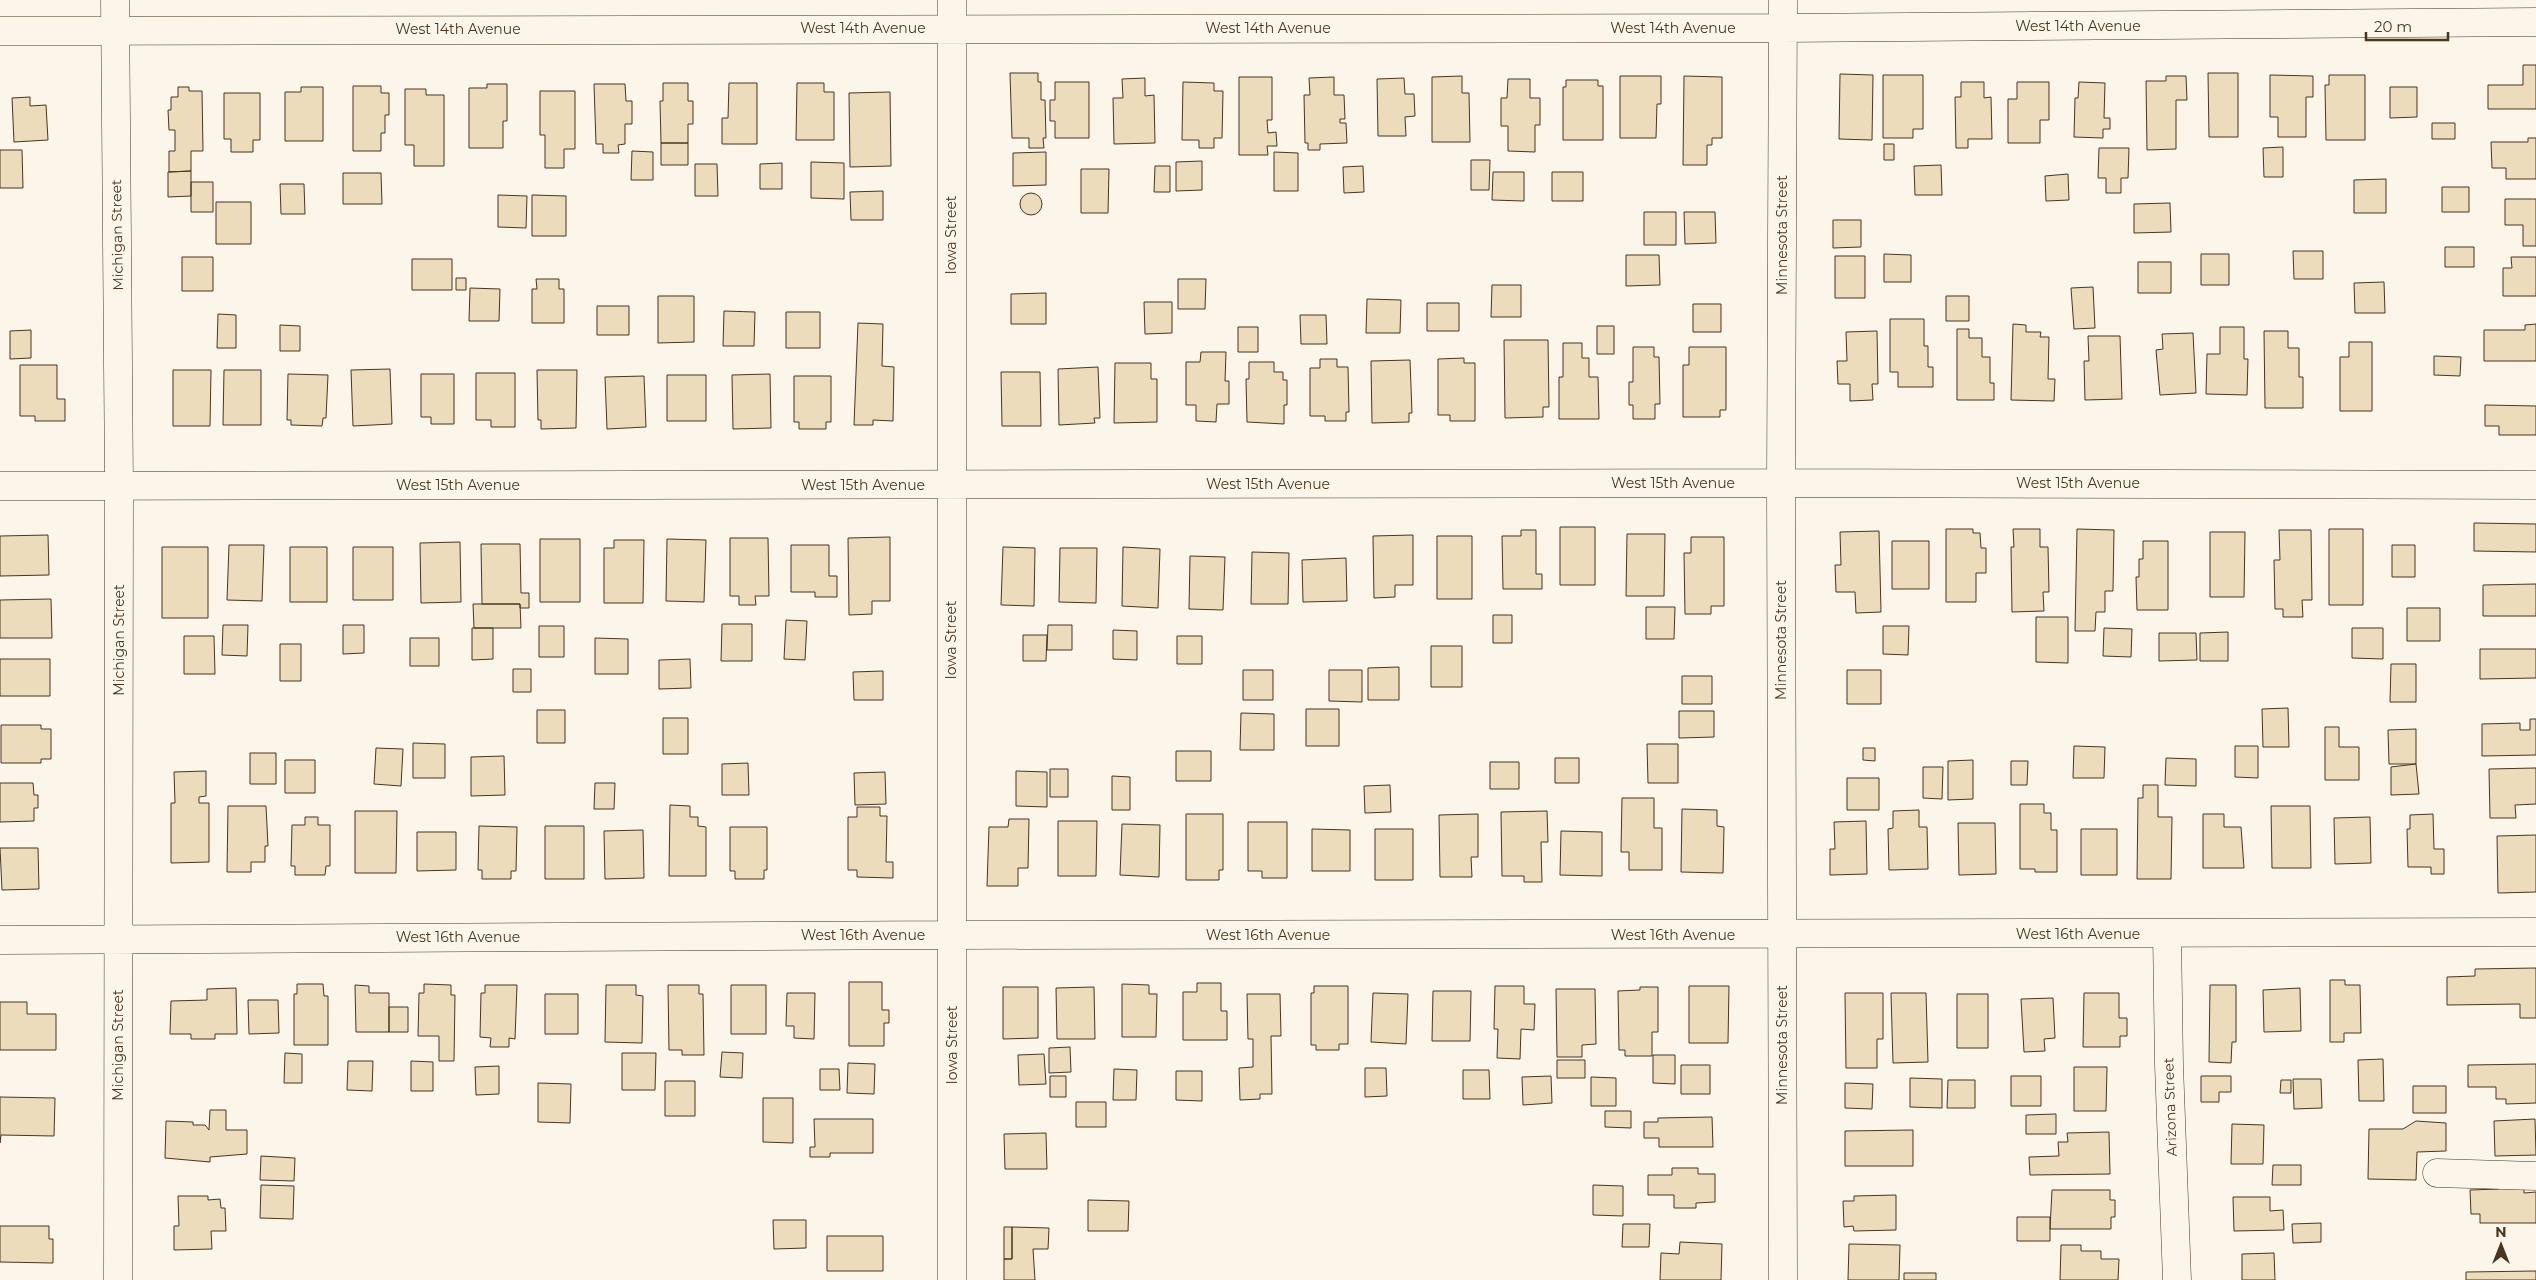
<svg xmlns="http://www.w3.org/2000/svg" width="2536" height="1280" font-family="Montserrat,sans-serif">
<style>
.building{fill:#ecdcbc;stroke:#4a3520}
.lines{fill:none;stroke-linecap:round;stroke-linejoin:round}
.minor-casing{stroke:#4a3520;stroke-width:29}
.minor{stroke:#fbf6e9;stroke-width:28}
.labels{text-anchor:middle;stroke-width:4;stroke-linejoin:round;paint-order:stroke}
.street-label{font-size:14px;fill:#4a3520;stroke:#fbf6e9}
</style>
<rect width="100%" height="100%" fill="#fbf6e9"/>
<path class="building" d="M2523,65h13v44h-48v-24h35z
M1010,73h28v9h3v18h4l1,38h-3l1,10h-15v-10h-17z
M2208,73h30v64h-29z
M1840,74l33,1 -1,65 -33,-1z
M1883,75h40v54h-10v9h-30z
M2270,75l43,1v21h-7v40h-28v-20h-8z
M2329,75h36v65h-39l-1,-55h4z
M1462,76v17h7l1,49h-38v-65z
M1620,76h41v28h-4l-1,34h-36z
M1684,76l38,1v61h-10v7h-5v20h-24z
M2166,76h20l1,24h-11v49l-29,1 -1,-69h20z
M1239,77h33v43h-5l1,13 8,-1 1,14h-10l1,9h-29z
M1334,77v18h10l1,24h-5v4h6l1,20 -27,1v6h-12v-7h-3l-1,-48h6l-1,-17z
M1145,78v18l9,-1 1,48 -41,1 -1,-46h10l-1,-19z
M1404,78l1,16h9l1,22 -10,1 1,19h-28l-1,-57z
M1508,79h22v19h10v27h-5v27l-27,-1v-25h-7v-28h6z
M1566,80h32v6h5v54h-40v-53h3z
M1055,82h34v56h-34v-17h-5v-21h5z
M1183,82l31,1v8h9l-1,47h-8v10h-15v-8h-17z
M1961,82h23v16l7,-1 1,42h-24v9h-12l-1,-51h6z
M2017,82h32v38h-9v23h-32v-44h9z
M2079,82l26,1 -1,35h6v11h-7v9l-29,-1 1,-39h3z
M663,83h25v18h5v23h-5v19h-27l-1,-42h3z
M729,83h28v61h-35v-26h6z
M797,83h27v9h10v48h-38z
M487,84h20v37h-4v27h-34v-60h18z
M594,84h31l1,17h6v23h-7v20l-7,1 1,8h-16v-9h-7z
M353,86h28v7h8v22h-4v18h-4v18h-28z
M178,87h11v4h13l1,60h-12v20l-22,1v-21h6v-21h-6l-1,-20h3v-13h7z
M301,87h22v54h-38v-49h16z
M2390,87h27v30l-27,1z
M405,89h21v6h18v71h-30v-21h-9z
M540,91h35v58h-11v19h-19v-33h-5z
M890,92l1,74 -41,1 -1,-74z
M224,93h36v47h-7v12h-22v-13h-7z
M30,97v9l16,-1 2,35 -34,2 -2,-44z
M2432,123h23v16h-23z
M2528,138h8v41h-30v-11h-14l-1,-26h37z
M661,143h27v22h-27z
M1884,144h10v16h-10z
M2283,147v30h-19l-1,-29z
M2099,148h30l-1,30h-7v15h-15v-15h-8z
M0,150h22l1,38h-23z
M632,151l21,1v28h-22z
M1046,152v33l-33,1v-33z
M1274,152l24,1v38h-24z
M1471,160h19l-1,30h-18z
M1202,161v29l-26,1v-29z
M811,162l33,1v36l-33,-1z
M782,163v26h-22v-25z
M695,164h22l1,32h-23z
M1941,165l1,30h-27l-1,-29z
M1155,166h15v26h-16z
M1363,166l1,26 -20,1 -1,-26z
M1081,169h28l-1,44h-27z
M191,171v25l-23,1v-25z
M1493,172h31v29l-32,-1z
M1552,172h31v29h-31z
M343,173h38l1,31h-39z
M2068,174l1,26 -23,1 -1,-25z
M2386,179v34h-32v-33z
M191,182h22v30h-22z
M280,184h24l1,30h-24z
M2442,187h27v25h-27z
M883,191v29h-32l-1,-28z
M1020 204a11 11 0 1 1 22 0a11 11 0 1 1-22 0Z
M498,195l29,1 -1,32 -28,-1z
M532,195l34,1v40h-34z
M2505,199h31v47h-13v-21h-18z
M216,202h35v42h-35z
M2170,203l1,29 -37,1v-29z
M1644,212h32v33h-32z
M1684,212h31l1,31 -31,1z
M1833,220h28v27l-28,1z
M2445,247h29v20h-29z
M2293,251h30v28h-29z
M1884,254l27,1v27h-27z
M2201,254h28v31h-28z
M1626,255h33l1,30 -34,1z
M1835,256h30v42h-30z
M182,257h31v34h-31z
M2511,257h25v39h-33v-28h9z
M412,259h40v31h-40z
M2138,262h33v31h-33z
M456,278h10v12h-10z
M536,279h23v10h5v34h-32v-34h5z
M1178,279h28l-1,30h-27z
M2384,282l1,31h-30l-1,-30z
M1492,285h29v32h-30z
M2093,287l2,41 -21,1 -3,-41z
M470,288l30,1 -1,32h-30z
M1046,293v31h-35v-30z
M658,296h36v46l-36,1z
M1946,296h23v25h-23z
M1367,299l34,1 -1,33h-34z
M1144,302h28v31l-27,1z
M1427,303h32v28h-32z
M1693,304h28v28h-28z
M597,306h32v29h-32z
M724,311l31,1 -1,34h-31z
M786,312h34v36h-34z
M218,314l18,1v33h-19z
M1300,315h26l1,29h-26z
M1890,319h34v27h4v21h5v20h-35v-15h-8z
M858,323l25,1 -1,42 12,1 -1,54 -20,-1v5h-19z
M2013,324l13,1v7h15l-1,5h9l-1,42h7l-1,22 -43,-1z
M2536,324v37h-52v-31h41v-5z
M280,325l20,1v25h-20z
M1597,326h17v28h-17z
M1238,327h20v25h-20z
M2220,327h24v32h4l-1,36 -41,-1 1,-40h13z
M1957,329h12v9h13v19h8v26h4v17h-37z
M31,330v28l-21,1v-28z
M1877,331l1,53h-6l1,16 -23,1v-17h-12l-1,-23h10l-1,-29z
M2264,331h24v17h11v29h4v31h-38z
M2193,333l3,60 -36,2 -4,-45 7,-1 -1,-15z
M2088,336h32l2,63 -37,1 -1,-39h5z
M1504,340h44l1,67h-6v10l-38,1z
M2349,342h23v69h-32v-54h9z
M1563,343h19v15h7v19h9l1,42h-40v-42h4z
M1633,347h21v10h5l1,47h-5v15h-22v-14h-4v-23h4z
M1689,347h37v63h-6v7h-37v-52h6z
M1201,352h25l-1,29h4v23h-12l-1,18 -20,-1v-16h-10v-43h14z
M2434,356l27,1 -1,19 -26,-1z
M1464,358v5h11v58h-25v-6h-12v-56z
M1320,359h17v8h11l1,45h-3v9h-21v-5h-15v-48h10z
M1410,360l2,53h-3v9l-37,1 -1,-62z
M1249,362h25v10h9v8h4v25h-3v19l-37,-2 -1,-43h3z
M1115,363h36v16h6v43l-43,1z
M20,365h37v34h8v22h-30v-5h-15z
M1098,367l2,51h-6l1,5 -36,2 -1,-56z
M390,369l2,55 -39,2 -2,-56z
M173,370h38l-1,56h-37z
M224,370h37v55h-38z
M537,370h40l-1,58 -35,1v-9h-3z
M1001,372h39l1,54h-39z
M476,373h39v54h-24v-7h-15z
M288,374l40,1 -2,43h-3l-1,8 -31,-1v-5h-4z
M421,374h33v50h-23v-7h-10z
M770,374l1,54 -38,1 -1,-54z
M667,375h39v46h-39z
M644,376l2,51 -39,2 -2,-52z
M794,376h37v46h-5v7h-27v-7h-5z
M2485,405l51,1v29h-37v-9h-14z
M2474,523l62,1v28l-62,-1z
M1560,527h35v58h-35z
M1946,529h27v4h7l1,15h5v25h-10v29h-30z
M2013,529h27v18h8l1,45h-6l1,19 -32,1 -1,-65h3z
M2077,529l37,1 -1,61h-8v21h-9l-1,19h-20z
M2329,529h34v76h-34z
M1521,530h15v44h6v15h-39l-1,-53h19z
M2279,530h32l1,70h-10l1,17h-20v-8h-8l-1,-49h6z
M1879,531l2,81 -25,1 -1,-21h-19l-1,-27h6l-1,-33z
M2210,532h35l-1,65h-34z
M1627,534h38l-1,62h-38z
M48,535l1,40 -49,1v-40z
M1413,535v50h-18v12l-21,1 -1,-62z
M1437,536h35v63h-35z
M890,537v64h-18v13l-23,1 -1,-77z
M1691,537h33v69h-13v8h-26l-1,-61h7z
M730,538h38l1,58h-14l1,9h-17v-9h-9z
M540,539h40v63h-40z
M667,539l39,1 -2,62 -38,-1z
M614,540h30l-1,63h-39v-55h10z
M1892,541h37v48h-37z
M2143,541h25v69h-31l-1,-33h3v-18h4z
M460,542l1,60 -40,1 -1,-60z
M481,544h39l1,49h8v15h-9v-4h-38z
M229,545h35l-2,56 -35,-1z
M791,545h38v31h8v21h-22v-5h-24z
M2392,545h23v32h-23z
M162,547h46v71h-46z
M290,547h37v55h-37z
M353,547h40v53h-40z
M1003,547l32,1 -1,58 -33,-1z
M1123,547l37,2 -2,59 -36,-2z
M1060,548h37l-1,55 -37,-1z
M1252,552l37,1 -1,51h-37z
M1190,556l35,1 -2,53 -34,-1z
M1346,558l1,43 -44,1 -1,-42z
M2536,584v32h-53v-31z
M51,599l1,39h-52v-38z
M473,604h47l1,24h-47z
M1646,607h29l-1,32h-28z
M2407,608h33v33h-33z
M1493,615h19v28h-19z
M2036,617h32v46l-32,-1z
M786,620l21,1 -2,39 -21,-1z
M722,624h30v37h-31z
M223,625h25l-1,31 -25,-1z
M343,625h21v28l-21,1z
M1048,625h24v25h-25z
M539,626h25v31h-25z
M1883,626h26l-1,29 -25,-1z
M472,628h21v31l-21,1z
M2104,628l28,1 -1,28 -28,-1z
M2352,628h31v31l-31,-1z
M1113,630l24,1v29l-24,-1z
M2228,632v29h-28v-28z
M2159,633h37l1,27 -38,1z
M1023,635h24l-1,26h-23z
M184,636h30l1,38h-31z
M1177,636h25v28h-25z
M410,638h29v28h-29z
M595,638l33,1v35h-33z
M280,644h21v37h-21z
M1431,646h31v41h-31z
M2480,649h56v29l-56,1z
M0,659h50v37h-50z
M690,659l1,29 -32,1v-29z
M2391,664h25v38h-26z
M1399,667v33h-31v-32z
M513,669h18v23h-18z
M1243,670h30v30h-30z
M1329,670h33v32l-33,-1z
M1847,670h34v34h-34z
M883,671v29h-29l-1,-28z
M1682,676h30v28h-30z
M2288,708l1,39h-26l-1,-38z
M1306,709h33v37h-33z
M537,710h28v33h-28z
M1679,711h35v26l-35,1z
M1241,713l33,1v36h-34z
M663,718h25v36h-25z
M2530,719h6v36l-54,1v-32l38,-1v7h10z
M1,725h40v4h10v30h-10v4h-40z
M2325,727h14v20h20v33h-34z
M2416,729v35h-27l-1,-34z
M413,743l32,1v34h-32z
M1647,744h31v39h-30z
M2074,746l31,1 -1,31h-31z
M2235,746h23v32l-23,-1z
M376,748l27,1 -2,37 -27,-2z
M1863,748h12v13l-12,-1z
M1176,751h35v30h-35z
M250,753h26v31h-26z
M504,756l1,39 -34,1v-39z
M1555,758h24v25h-24z
M2166,758l30,1v27l-31,-1z
M285,760h30v33h-30z
M1973,760v39l-25,1v-39z
M2011,761h17l-1,24h-16z
M1490,762h29v27h-29z
M748,763l1,32h-27v-31z
M2416,764l3,30 -28,1v-28z
M1923,767h20l-1,32 -19,-1z
M2536,768v36l-21,1 1,13h-26l-1,-49z
M1050,769h18v28h-18z
M206,771v25l-7,1v6h10v59l-38,1v-60h4l-1,-31z
M1016,771l31,1v35l-31,-1z
M885,772l1,32 -31,1 -1,-32z
M1112,776l18,1v33h-18z
M1847,778h32v32h-32z
M0,783h33l1,12h4v13h-4v13l-34,1z
M595,783h20l-1,26h-20z
M1390,785l1,27 -26,1 -1,-27z
M2143,785h15v32h14l-1,62h-34l1,-81h5z
M1622,798h32v30h8v42h-33v-18h-8z
M2020,804h24v9h7v17h6v42h-22v-3h-15z
M670,805l20,1v11h8v9l8,1v49h-37z
M228,806h38l2,40h-3v16h-14v10h-24z
M2271,806h39l1,62h-39z
M857,807h23v9h7l-1,46h7v16l-36,-1v-7h-9v-53h9z
M1682,809l35,1v16l7,1 -1,46 -42,-1z
M1919,810v17h8l1,42 -39,1 -1,-41 5,-1v-17z
M355,811h42l-1,62h-41z
M1547,811l1,31h-7l1,40h-18v-6h-22l-1,-64z
M1186,814h37v56h-4v10h-33z
M1478,814v43h-7l1,20h-32l-1,-62z
M2203,814h21v13h17l3,41h-41z
M2433,814l1,35h10v25h-13v-7h-23l-1,-38h3v-14z
M305,817h13v8h12v41h-4l-1,9h-30v-9h-4l1,-41h13z
M2370,817l1,46 -36,1 -1,-46z
M1009,819h20l-1,49h-10v18h-31l2,-59h19z
M1058,821h39l-1,55h-38z
M1866,821l1,53 -37,1v-26h5l-1,-27z
M1248,822h39v56h-25v-7h-14z
M1958,823h37l1,51 -37,1z
M1122,824l38,1 -1,52 -39,-2z
M479,826l38,1 -1,44h-5v8h-29v-9h-4z
M545,826h39v53h-39z
M730,827h37v43h-3v9h-29v-8h-5z
M1312,829l38,1v41h-38z
M1375,829h38v51h-38z
M2081,829h36v46h-36z
M643,830l1,48 -39,1 -1,-48z
M1561,831l41,1v44l-42,-1z
M417,832h39v38l-39,1z
M2536,835v57l-38,1 -1,-57z
M0,848h38l1,41 -37,1z
M2536,968v50h-16v-14l-73,1v-28l28,-1v-7z
M2330,980h15v5h15l1,48h-17v9h-14z
M849,982h33v28h7v13h-5v23h-35z
M1197,983h24v28h6v29h-44v-48h14z
M297,984h26l1,12h4v49h-34v-51h3z
M424,984l27,1v10h4l-1,66h-15v-25h-21l1,-43h5z
M1122,984l27,1v9h8l-1,43h-34z
M355,985l14,1v7h20v39h-33z
M485,985h32l-2,54 -6,-1v9h-19l1,-9 -11,-1 1,-44h4z
M606,985h30v10l7,1 -1,47 -37,-1z
M668,985h31v9h4l1,61h-22v-5h-13z
M731,985h35v49h-35z
M2210,985h26v57h-4l-1,21 -22,-1z
M1314,986h34v58h-9v6h-23v-5h-5v-52h3z
M1495,986h29v18h11l-1,26 -13,-1 -1,30 -23,-1 1,-29h-4z
M1689,986h40l-1,57h-39z
M1003,987h35v51l-35,1z
M1094,987l1,52h-38l-1,-51z
M1640,987h18v45h-6v24h-27v-6h-6l-1,-59 22,-1z
M236,988l1,46h-22v5h-24v-5h-21l1,-33 36,-1v-11z
M2300,988l1,43 -37,1 -1,-42z
M1556,989h39l1,55 -14,1v12h-25z
M1433,991h38l-1,50h-38z
M787,993h28l-1,46 -20,-1v-12h-8z
M1373,993l35,1 -2,50 -35,-2z
M1845,993h38v46h-6v29h-31z
M1891,993h35l2,69 -35,1z
M2084,993h35v25h8v18h-7v11h-37z
M545,994h33v40h-33z
M1247,994h33l1,42h-10l1,58h-12v5l-20,1 -1,-32 14,-1v-28h-5z
M1957,994h31v54h-31z
M2053,998l2,40 -11,1 1,12 -21,1 -3,-53z
M248,1000h30l1,33 -30,1z
M0,1002h27v12h29v36h-56z
M389,1007h19v25h-19z
M1070,1047l1,25 -22,1v-25z
M722,1052l21,1 -1,25 -22,-1z
M285,1053l17,1v29h-18z
M622,1053h34l-1,37h-33z
M1044,1054l2,30 -27,1 -1,-30z
M1653,1055h22v29l-22,-1z
M2383,1059l1,42h-25l-1,-41z
M1557,1060h28v18h-28z
M348,1061h25l-1,30 -25,-1z
M411,1061l22,1v29h-22z
M848,1063l27,1 -1,30 -27,-1z
M2536,1064v39l-30,1v-5h-10v-12h-28v-22z
M1681,1065h29v29h-29z
M499,1066v28l-23,1 -1,-28z
M2074,1067h33l-1,44h-32z
M1365,1068h21l1,28 -22,1z
M820,1069h19l1,21h-20z
M1114,1069l23,1 -1,30h-23z
M1463,1070h26l1,29h-27z
M1176,1071h26v30l-26,-1z
M1050,1076h16v21h-16z
M1551,1076l1,27 -29,2 -1,-28z
M2011,1076h30v30h-30z
M2201,1076h30v16h-12v10h-18z
M1591,1077l25,1v28h-25z
M1910,1078l32,1v29l-32,-1z
M2293,1079h28l1,29 -28,1z
M1948,1080h27v28h-28z
M2281,1080h10v13h-11z
M665,1081h30v35h-30z
M538,1083l33,1 -1,39 -32,-1z
M1845,1083l28,1 -1,25 -27,-1z
M2413,1086h33v27h-33z
M0,1097l55,1 -1,38 -53,-1 -1,8z
M763,1098h30v45l-30,-1z
M1076,1102h30v25h-30z
M210,1110h16v20h21v24l-37,3v5l-45,-4 1,-37 27,1v3h12l4,5z
M1605,1111h26v17l-26,-1z
M2056,1114v20h-30v-19z
M1712,1117l1,30h-54v-9h-15v-16h14v-4z
M814,1119h59v34h-43v4h-20v-10h5z
M2535,1119l1,36 -41,1 -1,-35z
M2416,1121l30,2v28l-29,1 -1,28 -48,-1 1,-50h34z
M2232,1124l32,1 -1,39h-32z
M1913,1130v36h-68v-35z
M2109,1132l1,42 -80,1 -1,-18 30,-1 -1,-14h10l-1,-9z
M1046,1133l1,36h-42l-1,-35z
M261,1156l34,2 -1,23 -34,-1z
M2273,1165h28v20h-29z
M1672,1168h26v6h17v28l-19,1v5h-22v-13h-26v-20h24z
M261,1185l33,1 -1,33 -33,-1z
M1593,1185l30,1v30l-30,-1z
M2499,1186h25v7l12,-1v31h-56v-9h-9l-1,-24 29,-1z
M2052,1190h58v10h5v17h-4v12h-61z
M1896,1195v35l-42,1 -1,-5 -9,1 -1,-26h11v-5z
M178,1196h30v4l12,-1 1,9h4l1,23h-15l1,18 -38,1v-24h5z
M2233,1197h37v14l13,-1 1,20 -50,1z
M1088,1200l41,1 -1,30h-40z
M2017,1217h33v24h-33z
M773,1220h33v28l-32,1z
M2321,1223v19l-28,1 -1,-19z
M1623,1224h27l-1,23h-27z
M0,1226h49v13h4v24l-53,-1z
M1004,1227h8v32h-8z
M1012,1227l37,1 -1,21h-15l2,31h-31v-21h8z
M827,1236h56v35h-56z
M1680,1242l42,2 -1,36h-61l1,-27 18,1z
M1849,1244l51,1 -1,35h-51z
M2061,1245h20v6h20v8h18l-1,21h-58z
M2274,1253l1,27h-33v-26z
M2536,1271v9h-70v-8z
M1904,1273h32v7h-32z"/>
<g class="lines">
<defs>
<path id="minor" d="M115,0l4,485 -1,795
M952,0v1280
M1783,0l-2,483 2,797
M0,31l1783,-3 753,-6
M0,486l1781,-3 755,2
M2167,933l2,132 8,215
M0,940l952,-5 1584,-3
M2437,1173l99,3"/>
</defs>
<use href="#minor" class="minor-casing"/>
<use href="#minor" class="minor"/>
</g>
<g class="labels">
<g class="street-label">
<text x="2078" y="31">West 14th Avenue</text>
<text x="863" y="33">West 14th Avenue</text>
<text x="1268" y="33">West 14th Avenue</text>
<text x="1673" y="33">West 14th Avenue</text>
<text x="458" y="34">West 14th Avenue</text>
<text transform="translate(117 235) rotate(-91)" y="5">Michigan Street</text>
<text transform="translate(951 235) rotate(-90)" y="5">Iowa Street</text>
<text transform="translate(1782 235) rotate(-90)" y="5">Minnesota Street</text>
<text x="1673" y="488">West 15th Avenue</text>
<text x="2078" y="488">West 15th Avenue</text>
<text x="1268" y="489">West 15th Avenue</text>
<text x="458" y="490">West 15th Avenue</text>
<text x="863" y="490">West 15th Avenue</text>
<text transform="translate(119 640) rotate(-90)" y="5">Michigan Street</text>
<text transform="translate(951 640) rotate(-90)" y="5">Iowa Street</text>
<text transform="translate(1781 640) rotate(-90)" y="5">Minnesota Street</text>
<text x="2078" y="939">West 16th Avenue</text>
<text x="863" y="940">West 16th Avenue</text>
<text x="1268" y="940">West 16th Avenue</text>
<text x="1673" y="940">West 16th Avenue</text>
<text x="458" y="942">West 16th Avenue</text>
<text transform="translate(118 1045) rotate(-90)" y="5">Michigan Street</text>
<text transform="translate(952 1045) rotate(-90)" y="5">Iowa Street</text>
<text transform="translate(1782 1045) rotate(-90)" y="5">Minnesota Street</text>
<text transform="translate(2170 1107) rotate(-92)" y="5">Arizona Street</text>
</g>
</g>
<g transform="translate(2501 1245)" stroke="#fbf6e9" stroke-width="4" paint-order="stroke">
<path d="M0-4L9 19L0 12L-9 19Z" fill="#4a3520"/>
<text y="-8" font-size="14" font-weight="bold" text-anchor="middle" fill="#4a3520">N</text>
</g>
<path d="M2366 32v8h82v-8" fill="none" stroke="#4a3520" stroke-width="2.5"/>
<text x="2374" y="32" font-size="15" fill="#4a3520" stroke="#fbf6e9" stroke-width="4" paint-order="stroke">20 m</text>
</svg>
